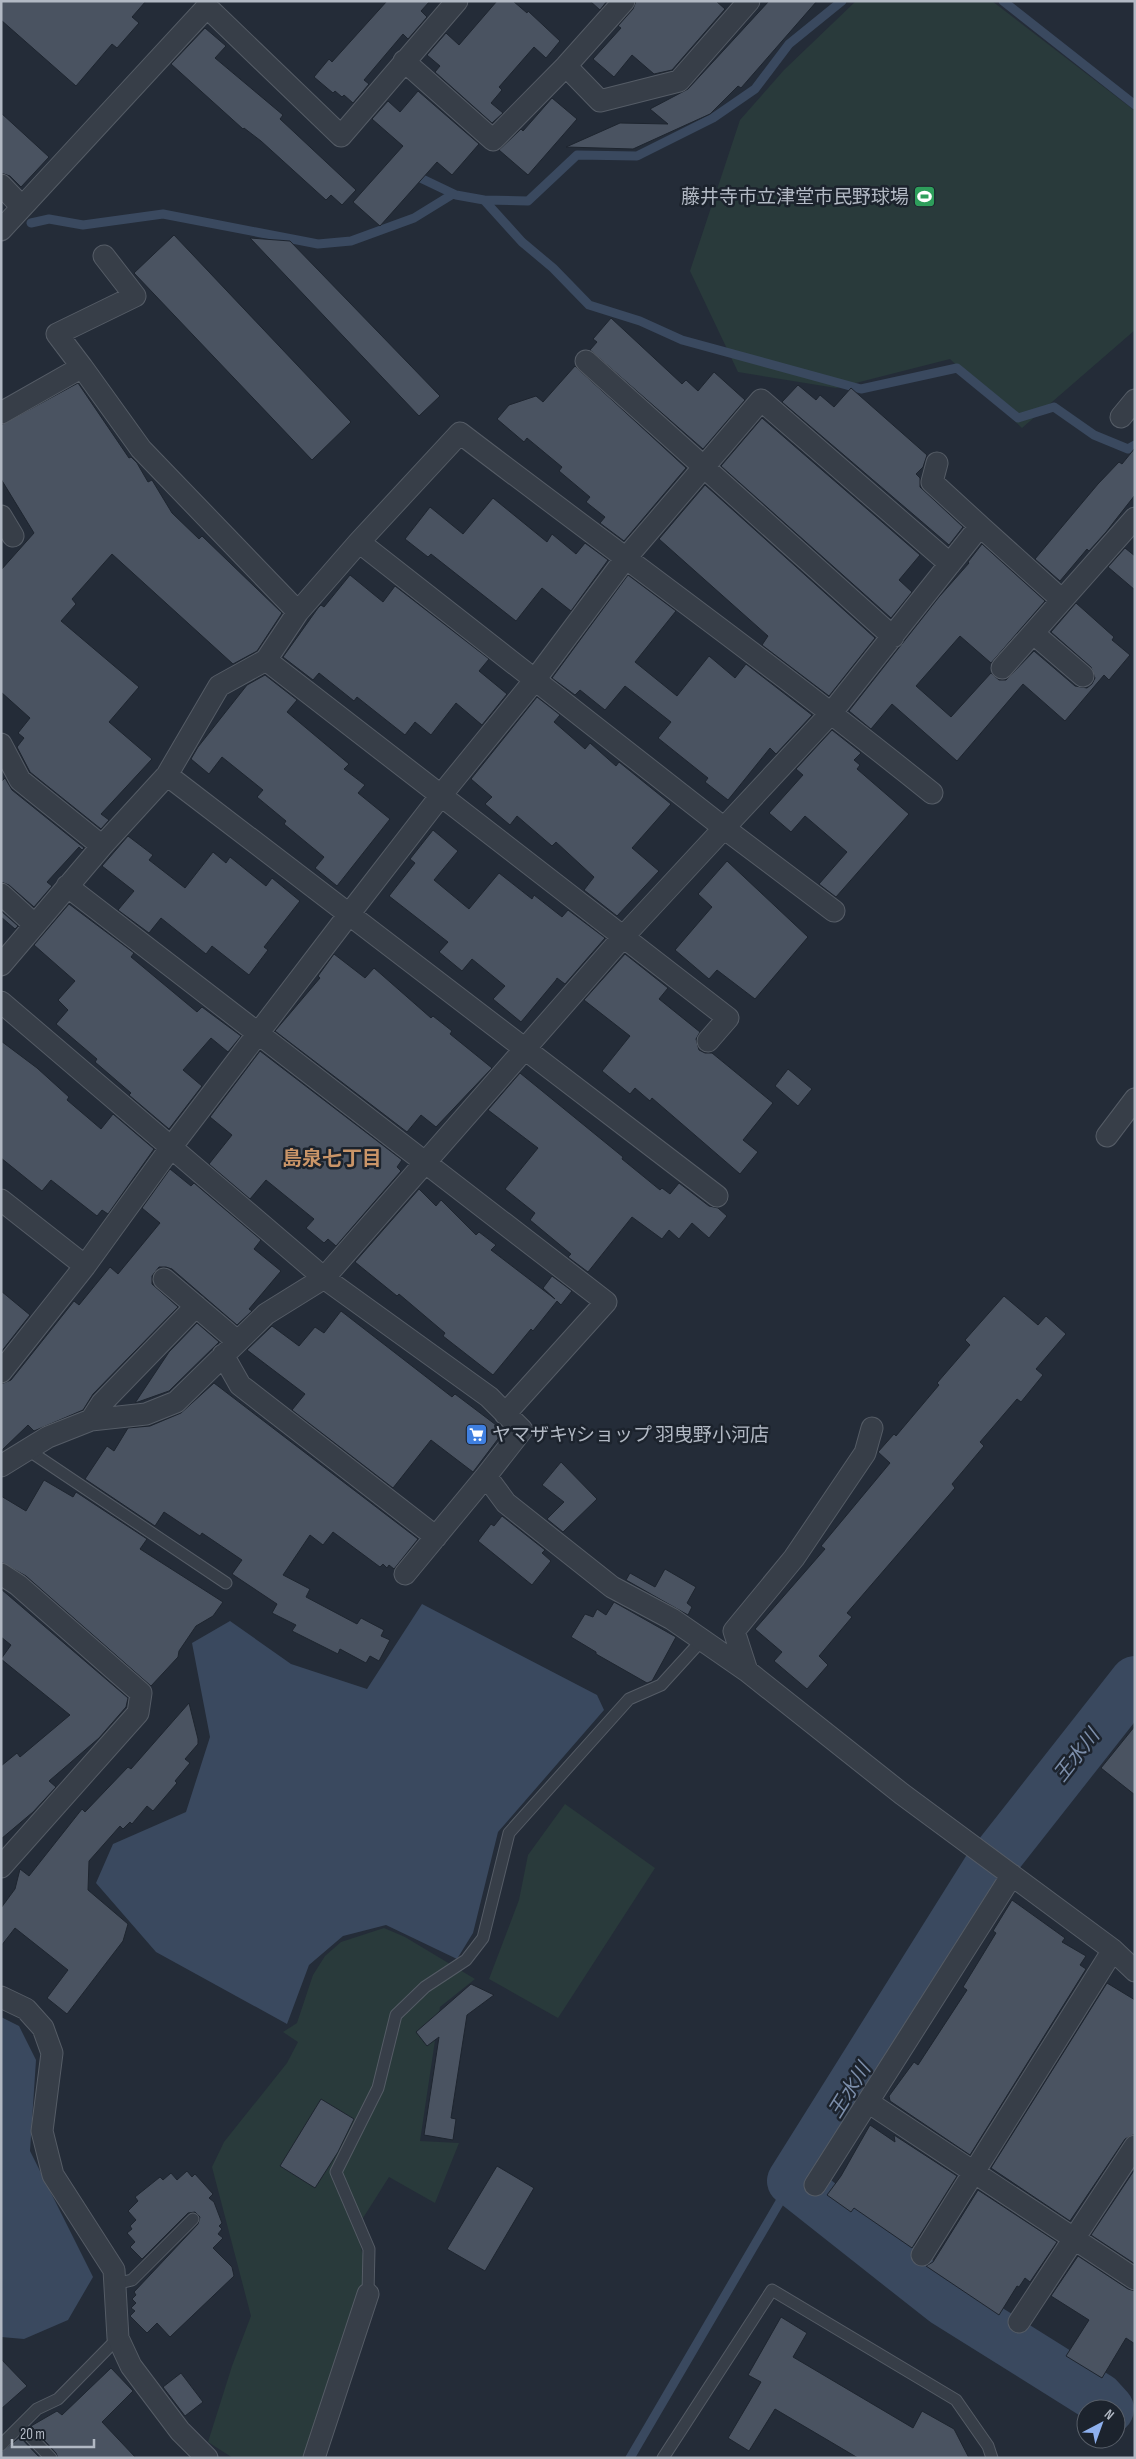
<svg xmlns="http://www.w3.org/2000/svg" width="1136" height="2459" font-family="'Sofia Sans Condensed','Noto Sans JP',sans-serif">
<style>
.green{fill:#293a3b}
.water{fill:#3a495f}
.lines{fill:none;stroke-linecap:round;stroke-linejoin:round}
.stream{stroke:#3a495f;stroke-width:9}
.river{stroke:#3a495f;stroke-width:50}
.building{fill:#4a5361;stroke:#1e252f}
.lane-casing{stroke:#555c66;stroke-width:13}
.street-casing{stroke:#555c66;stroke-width:23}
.lane{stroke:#373e48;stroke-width:11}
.street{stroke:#373e48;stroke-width:21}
.labels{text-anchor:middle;stroke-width:5;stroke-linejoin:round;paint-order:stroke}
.poi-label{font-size:19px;fill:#b2b9c4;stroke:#1c232d;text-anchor:end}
.neighbourhood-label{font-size:20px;font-weight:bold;fill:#ca9568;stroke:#1c232d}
.water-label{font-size:20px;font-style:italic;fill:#7c8eaa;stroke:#1c232d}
</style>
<rect width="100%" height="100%" fill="#242c38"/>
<path class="green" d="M856,1h136l143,110v219l-113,98 -72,-69 -114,29 -98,-16 -48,-101 50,-151 44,-50z
M565,1804l90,64 -97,150 -69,-39 30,-79 9,-45z
M384,1928l21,9 70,42 -35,28 -20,134 39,2 -24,60 -46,-26 -33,52 7,27 -1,34 -56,168h-73l-25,-16 24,-76 19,-50 -39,-149 12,-25 63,-79 11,-21 -15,-10 14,-9 16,-48 12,-19 16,-14z"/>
<path class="water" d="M422,1604l175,91 7,15 -106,122 -25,101 -16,26 -71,-34 -43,11 -34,29 -22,59 -131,-72 -60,-69 17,-39 73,-32 24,-75 -18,-94 38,-22 61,43 76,25z
M1,2017l18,9 17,34 -6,91 63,126 -25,43 -44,19 -23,-2z"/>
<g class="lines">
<path class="stream" d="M1003,1l132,104
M412,174l44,21 28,5 38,42 31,26 36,37 51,16 42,19 179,49 96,-21 61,50 36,-11 40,28 34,14 7,-4
M484,200l44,1 49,-46 60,1 76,-38 42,-29 34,-45 53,-43
M31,223l18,-4 34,6 80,-11 155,30 33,-3 63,-23 39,-24
M630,2458l162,-277"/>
<path class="river" d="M1109,2409l-10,-11 -155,-97 -152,-120 196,-313 147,-187"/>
</g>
<path class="building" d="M1,1h145l-14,16 7,6 -22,25 -5,-4 -36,42 -75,-66z
M387,1h43l-9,10 6,6 -19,22 -5,-5 -39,46 5,4 -16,19 -9,-8 -2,2 -7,-6 -2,2 -19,-16 15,-18 3,3z
M497,1h16l14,12 1,-2 32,30 -14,17 -12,-11 -35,40 3,3 -11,13 12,10 -11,10 -57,-51 5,-6 -13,-11 19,-22 13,12z
M590,1h17l-7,9z
M636,1h80l9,8 -53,61 -18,4 -22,-19 -18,22 -21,-18 28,-31 -3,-2 15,-17z
M769,1h48l-76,87 -3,-2 -28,28 -77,35 -67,-2 54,-24 48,1 -18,-15 38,-20z
M205,28l21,18 -11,12 68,57 -3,4 76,71 -14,15 -11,-10 -5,5 -65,-59 -17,-13 -1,1 -72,-65z
M418,91l61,53 -27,31 -15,-13 -57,64 -27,-24 50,-56 -31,-27 16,-18 12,11z
M552,98l25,21 -49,56 -29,-25 22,-21 2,2z
M1,113l48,44 -28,30 -11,-11 -9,-3z
M174,235l177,187 -39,38 -178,-187z
M250,238l40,3 150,155 -21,20z
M611,318l71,66 4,-4 12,11 16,-19 31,28 -42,49 -113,-99 7,-8 -4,-3z
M575,366l111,102 -62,73 -24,-18 5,-6 -19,-15 4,-5 -31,-26 3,-4 -35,-29 -3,4 -27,-23 12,-14 27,-9 7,6z
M78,383l51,75 2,-1 6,6 11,19 4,-2 20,33 27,26 3,-3 80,77 -25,38 -24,13 -121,-110 -40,45 4,5 -15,17 78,66 -30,35 43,37 -51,55 8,6 -8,9 -71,-57 -13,-25 7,-9 -6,-5 12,-15 -29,-26v-122l33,-37 -33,-54v-54z
M798,385l18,15 4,-5 14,12 17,-19 76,67 -4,12 -7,7 4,4v9l43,40 -14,18 -167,-143z
M762,418l158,137 -21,25 13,12 -21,26 -170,-152z
M1135,448v47l-29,37 -17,19 -2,-2 -27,32 -25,-22 63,-75 21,-22 3,2z
M705,485l170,153 -46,58 -67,-51 6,-9 -109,-97z
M493,498l54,44 5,-8 24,20 9,-11 23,17 -37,51 -29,-23 -26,33 -85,-67 -3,3 -23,-18 25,-32 33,27z
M982,544l63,57 -54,62 -31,-27 -44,50 35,31 40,-44 8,7h7l28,-29 41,35 12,2 5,-4 3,-6 -4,-11 -40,-35 25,-29 38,34 -2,3 18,15 -21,25 -5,-5 -39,46 -42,-37 -66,77 -65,-57 -21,25 -22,-18 90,-114 30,-34 -1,-1z
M1125,548l10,8v34l-27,-23z
M350,575l33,27 12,-16 94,73 -10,12 28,23 -25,31 -26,-22 -25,32 -16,-13 -10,13 -48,-38 -3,4 -35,-28 -6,7 -30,-23 35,-49 3,-3 3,2z
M628,575l48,36 -41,51 42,34 32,-40 26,22 11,-14 66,51 -36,39 -6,-6 -42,52 -23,-18 3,-4 -50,-40 13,-16 -46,-36 -20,24 -25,-20 -5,5 -23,-17z
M265,675l32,25 -10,12 62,52 -5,5 21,16 -7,8 32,26 -53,67 -22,-18 9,-11 -40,-33 2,-3 -29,-24 6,-7 -41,-33 -13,17 -18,-15 7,-12 49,-62z
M537,697l23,18 -6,7 31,27 5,-6 26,23 3,-4 52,42 -39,44 27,23 -42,45 -33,-26 10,-13 -38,-35 -4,4 -35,-30 -7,9 -25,-21 7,-7 -21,-18z
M832,730l29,23 -7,7 6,5 -3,4 52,45 -73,83 -17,-13 28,-32 -42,-36 -14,16 -22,-19 34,-38 -7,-6z
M5,778l7,12 72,58 -2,2 -3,-3 -32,35 5,4 -18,21 -25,-22 -8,-3v-100z
M433,830l25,21 -24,29 35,29 30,-36 33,26 2,-4 28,22 6,-7 37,28 -40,46 -8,-6 -1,2 -35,42 -28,-23 12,-13 -33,-27 -10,12 -23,-19 9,-10 -59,-46 26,-33 -5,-4z
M128,836l25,19 -4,5 36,28 28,-36 13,11 4,-6 36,29 6,-8 28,23 -36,46 4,3 -19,25 -37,-29 -6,8 -45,-36 -12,15 -31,-23 16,-19 -32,-25z
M727,861l81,76 -53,62 -38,-29 -8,9 -34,-29 37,-43 -14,-13z
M69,904l65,49 -3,4 66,55 5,-5 39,29 -13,16 -17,-14 -28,32 19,16 -33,43 -40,-34 2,-2 -36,-31 2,-3 -41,-35 12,-14 -10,-10 17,-19 -41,-36z
M1,911l17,15 -3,3 -14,-12z
M334,954l31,24 9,-10 57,50 2,-2 19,15 -2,3 42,34 -56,59 -15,-12 -14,17 -132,-101 45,-53 -2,-2z
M625,954l43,34 -9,11 41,33 -4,7 3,11 6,3h7l61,50 -30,37 15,12 -18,22 -88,-76 -2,3 -15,-13 -5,6 -28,-23 28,-35 -46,-36z
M1,1041l36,27 32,29 -2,3 34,29 12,-15 41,35 -46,65 -6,-4 -5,6 -46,-36 -9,11 -41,-33z
M260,1051l142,109 -5,7 4,4 -65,75 -8,-7 -4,4 -18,-15 8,-9 -48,-39 -16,19 -41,-35 23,-29 -22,-18z
M788,1069l24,20 -14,17 -23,-20z
M520,1073l103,84 -1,2 38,31 2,-2 8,6 9,-11 30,23 9,2 9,8 -18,22 -17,-15 -13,16 -10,-9 -7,9 -30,-22 -44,55 -20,-15 3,-3 -41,-34 5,-7 -30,-24 33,-41 -50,-38z
M170,1169l21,17 3,-3 67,57 -7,9 27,22 -32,38 3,2 -15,14 -65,-56 -6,-2h-7l-7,9v8l26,23 -85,87 -10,16 -49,21 -6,-6 -27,26v-67l10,-4 63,-79 5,4 31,-38 8,7 42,-51 -18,-15z
M419,1189l17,17 5,-6 35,35 3,-3 17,13 -5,5 64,49 -12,-11 9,-12 20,15 -11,14 -4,-4 -24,30 -2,-2 -38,46 -50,-39 2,-3 -46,-39 -2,2 -42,-34z
M1,1291l29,24 -29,37z
M1004,1296l34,29 8,-9 20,18 -30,35 7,6 -22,27 -4,-3 -37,43 4,4 -32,38 3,4 -108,125 5,4 -33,39 9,9 -21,24 -33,-28 8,-9 -27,-23 70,-80 -4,-3 69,-83 -12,-11 16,-18 2,2 43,-51 -2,-2 33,-38 -5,-5z
M341,1311l111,86 3,-3 49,37 -31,41 -42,-32 -38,48 -101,-78 13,-16 -58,-44 25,-24 27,20 16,-19 9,6z
M197,1323l22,19 -50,49 -34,12 34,-51z
M214,1383l204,156 -24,30 -5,-4 -2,3 -4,-4 -3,3 -47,-35 -10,13 -13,-10 -27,40 27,14 -4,8 51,27 4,-6 23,12 -3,6 9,4 -11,21 -9,-5 -4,7 -26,-14 -2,5 -46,-23 4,-6 -24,-12 5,-9 -45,-30 10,-14 -40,-27 -2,3 -36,-24 -9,14 -70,-47 22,-33 7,5 14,-23 22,-2 31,-13z
M561,1462l36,37 -34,33 -16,-13 17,-17 -22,-17z
M44,1480l29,17 3,-5 71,47 -7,10 83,53 -10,14 -17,10 -17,25 -1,6 -27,29 -125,-110 -25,-14v-66l25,15z
M502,1516l43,34 -3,3 9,8 -19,24 -54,-44 13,-17 3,2z
M665,1569l31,18 -9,16 5,4 -4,8 -62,-35 4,-7 25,14z
M1,1589l127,109 -2,9 -27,31 -50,43 7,6 -23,25 -32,27v-73l16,-13 3,4 50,-42 -69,-56 10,-14 -10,-8z
M614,1602l62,35 -24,44 -5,2 -51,-29v-2l-25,-15 14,-23 8,3 4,-8 9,6z
M189,1703l9,36v5l-13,15 5,4 -15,18 2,2 -24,28 -6,-5 -15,18 -2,-2 -7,7 -3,-3 -31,35 -1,29 40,34 -5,17 -56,73 -20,-16 21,-28 -53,-42 -14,18v-38l14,-19 5,-20 9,7 53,-67 3,3 43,-45 3,2z
M1135,1726v69l-34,-27z
M1012,1900l53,38 -3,4 24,14 -6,9 6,4 -116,186 -80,-54 -1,-5 25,-34 4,3 49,-75 -4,-3 33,-54 -3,-2z
M1107,1983l28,17v134l-10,5 -55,82 -79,-53z
M471,1984l23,11 -27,20 -16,103 5,1 -3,21 -29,-5 15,-98 -12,9 -11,-14z
M321,2099l33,20 -16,33 -23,36 -35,-22z
M870,2125l25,17 -1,-7 63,41 -45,72 -58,-40 -3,4 -24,-17 14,-19z
M497,2166l37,22 -49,83 -38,-22z
M1135,2169v95l-44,-29z
M187,2171l5,6 3,-3 18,20 -4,4 5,4 8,21 -3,3 3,3 -4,5 5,4 -10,10 19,19 2,9 -64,61 -13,-14 -10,10 -17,-17 5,-5 -4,-3 5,-5 -4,-4 4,-4 -2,-3 64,-68 2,-7 -5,-5 -7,1 -46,46 -12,-12 5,-5 -8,-9 5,-4 -2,-3 6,-6 -8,-9 10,-10 -3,-4 25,-20 3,3 8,-7 6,7z
M978,2190l79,52 -27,40 -5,-4 -6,9 -2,-1 -18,29 -73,-49 7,-4z
M1078,2256l50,33 7,2v53l-9,-6 -24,40 -36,-22 23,-36 -38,-24z
M781,2317l26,16 -14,24 120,71 9,-17 32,18 15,29h-111l-83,-49 -26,42 -21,-13 33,-56 -13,-7z
M1,2359l26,27 -26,23z
M111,2368l22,23 -31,31 34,36h-78l-2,-5 -25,-27 26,-15 5,4z
M181,2373l22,29 -18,14 -22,-29z
M20,2437l20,21h-39v-6z"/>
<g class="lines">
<defs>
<path id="lane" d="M28,1450l198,133
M115,2284l17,-4 61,-61
M368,2294l1,-45 -33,-77 42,-84 18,-73 29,-28 41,-27 17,-22 26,-105 120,-134 32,-14 41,-45
M20,2426l31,32
M1,2445l36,-36 21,-10 60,-61
M663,2458l109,-168 184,110 32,46 4,12"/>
<path id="street" d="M207,1v6l134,129 116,-135
M404,61l89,79 73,-74 58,-65
M566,66l34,35 79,-20 70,-80
M1,185l21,22
M1,230l206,-223
M586,361l307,276
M82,367l-25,-33 78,-38 -31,-40
M1,413l81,-46 59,82 157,163
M1121,417l14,-17
M1,516l12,20
M980,526l82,74
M359,542l101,-109c157,120 318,236 472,360
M1033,633l50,43
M266,660l462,358 -20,23
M1002,668l133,-150
M1,744l19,36 82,66
M167,775l550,421
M67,886l539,416 -101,112
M1,894l34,31
M834,911l-110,-83 108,-116 148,-186 -48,-44 5,-19
M1,965l101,-119 65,-71 52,-89 47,-26 32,-48 61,-70 365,286 -102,110 -298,340 -58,36 -90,88 -30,12 -55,6 -43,17 -47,29
M1,1002l323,276 165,119 33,33 -36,46 20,27 106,84 60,32 75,52 155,123 211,156 22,21
M1107,1136l28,-37
M1,1200l84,66
M164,1279l73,62
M223,1355l17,30 196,152
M1,1372l84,-106 87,-120 178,-233 92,-119 92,-113 91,-122 136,-159 189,164
M91,1420l11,-17 94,-97
M1,1574l17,11 123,108 -3,20 -137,154
M405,1574l81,-98
M747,1671l-13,-40 60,-73 71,-105 7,-25
M1,1997l25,12 17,19 9,25 -10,78 11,44 61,95 4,68 13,28 49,65 27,27
M868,2102l267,177
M815,2185l197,-310
M922,2255l191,-305
M1019,2322l116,-176
M314,2458l54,-164"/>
</defs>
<use href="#lane" class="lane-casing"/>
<use href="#street" class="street-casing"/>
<use href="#lane" class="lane"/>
<use href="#street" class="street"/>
</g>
<defs>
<symbol id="stadium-square" viewBox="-11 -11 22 22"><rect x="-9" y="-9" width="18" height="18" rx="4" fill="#2e9e5b" stroke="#1c232d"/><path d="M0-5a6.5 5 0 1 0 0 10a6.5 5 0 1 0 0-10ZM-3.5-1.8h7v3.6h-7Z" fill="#fff"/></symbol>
<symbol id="supermarket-square" viewBox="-11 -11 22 22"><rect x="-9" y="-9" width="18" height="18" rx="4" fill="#3f7fe0" stroke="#1c232d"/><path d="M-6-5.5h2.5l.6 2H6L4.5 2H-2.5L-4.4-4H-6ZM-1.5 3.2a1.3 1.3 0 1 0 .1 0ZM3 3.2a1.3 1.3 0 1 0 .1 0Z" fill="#fff"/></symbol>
</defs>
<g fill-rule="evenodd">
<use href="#stadium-square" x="912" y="184" width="25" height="25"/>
<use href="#supermarket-square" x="464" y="1422" width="25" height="25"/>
</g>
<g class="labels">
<g class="poi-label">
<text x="909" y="203">藤井寺市立津堂市民野球場</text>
<text x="492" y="1441" text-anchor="start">ヤマザキYショップ 羽曳野小河店</text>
</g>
<g class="neighbourhood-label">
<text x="332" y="1165">島泉七丁目</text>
</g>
<g class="water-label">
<text transform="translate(1076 1755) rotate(-52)" y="7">王水川</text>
<text transform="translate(849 2090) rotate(-58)" y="7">王水川</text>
</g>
</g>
<rect width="1136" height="2459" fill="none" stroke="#b2b9c4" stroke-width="5"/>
<g transform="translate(1101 2424) rotate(41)"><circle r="24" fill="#1c232d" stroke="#585f69"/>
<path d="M0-4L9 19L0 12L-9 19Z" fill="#8eb0ee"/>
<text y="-8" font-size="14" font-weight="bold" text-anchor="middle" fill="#b2b9c4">N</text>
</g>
<path d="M12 2439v8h82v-8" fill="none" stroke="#b2b9c4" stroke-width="2.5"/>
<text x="20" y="2439" font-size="15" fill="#b2b9c4" stroke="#1c232d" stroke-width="4" paint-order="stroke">20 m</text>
</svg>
